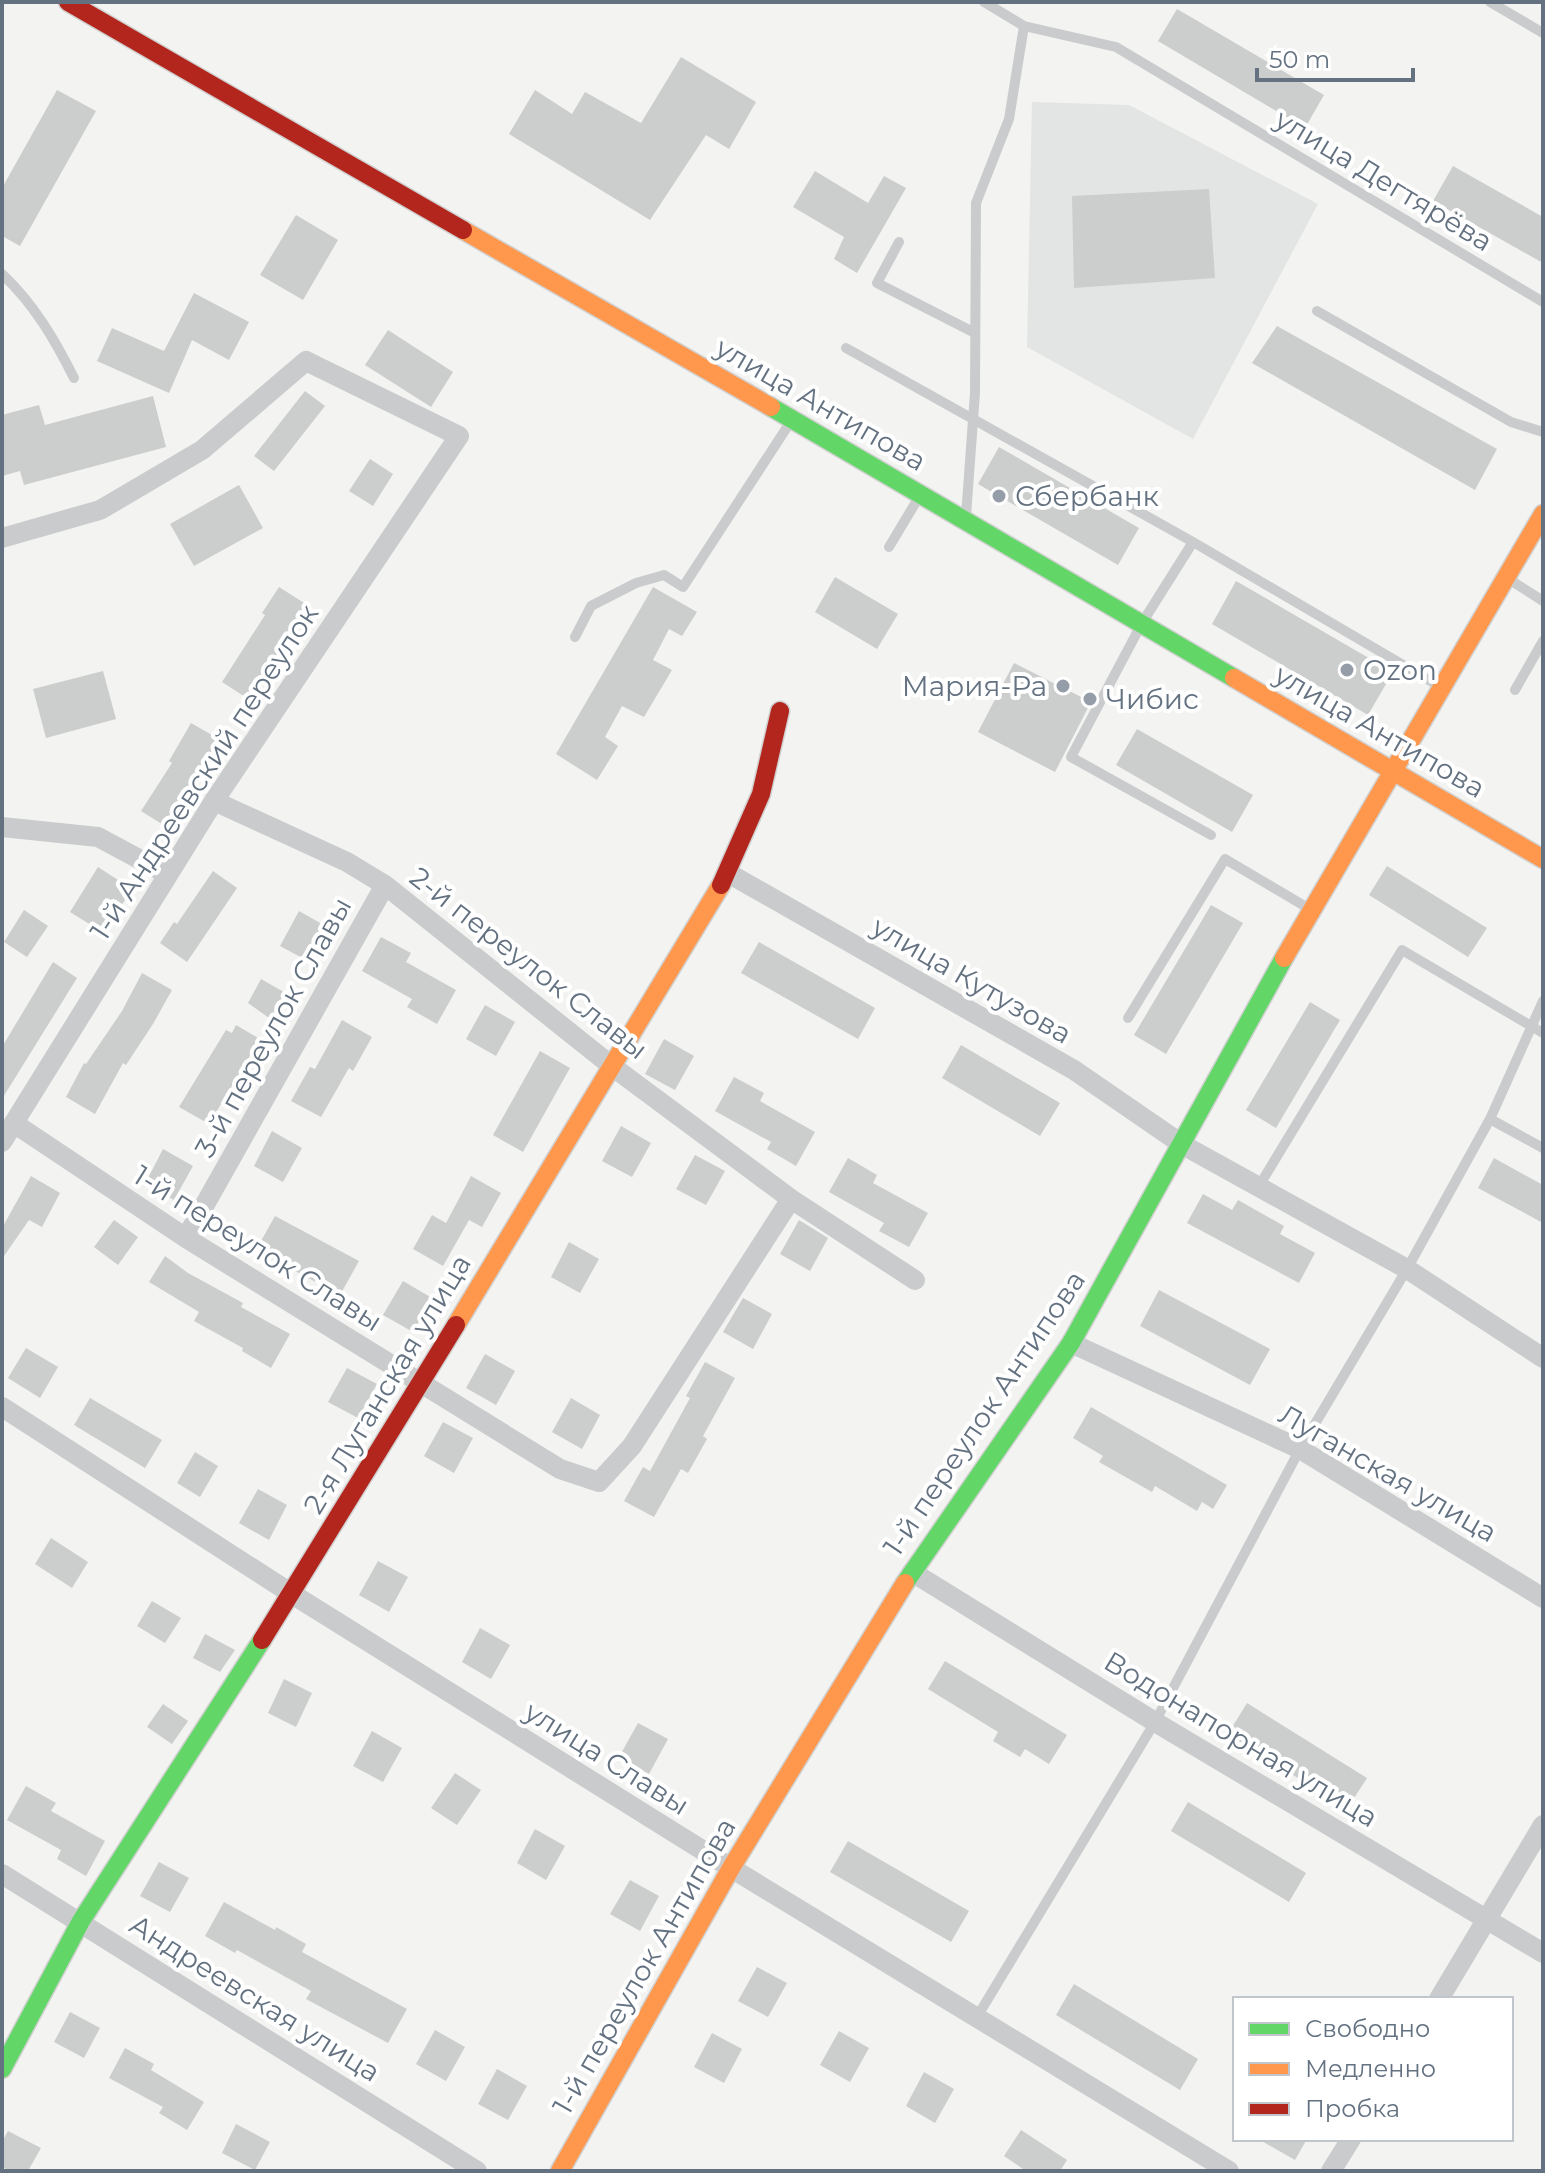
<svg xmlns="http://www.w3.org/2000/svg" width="1545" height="2173" font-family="Montserrat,sans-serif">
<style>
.built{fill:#e3e5e4}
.building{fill:#cccdcd}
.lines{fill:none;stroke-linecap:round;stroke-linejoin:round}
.fast-casing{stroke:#d0d1d0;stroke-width:21}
.slow-casing{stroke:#d0d1d0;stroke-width:21}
.jam-casing{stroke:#d0d1d0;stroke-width:21}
.lane{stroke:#cacbcc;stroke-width:10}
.street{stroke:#cacbcc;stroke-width:20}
.fast{stroke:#63d668;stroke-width:18}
.slow{stroke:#ff974d;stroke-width:18}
.jam{stroke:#b3261e;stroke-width:18}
.poi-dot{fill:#959ea8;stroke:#fff;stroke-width:3}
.labels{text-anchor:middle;stroke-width:8;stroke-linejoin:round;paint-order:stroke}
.street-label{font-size:28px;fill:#637181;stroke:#fff}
.poi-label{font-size:28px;fill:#637181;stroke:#fff;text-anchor:start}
</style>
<rect width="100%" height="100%" fill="#f3f3f1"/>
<path class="built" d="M1032,102l97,3 189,99 -125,235 -166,-92z"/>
<path class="building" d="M1177,9l147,86 -19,33 -147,-87z
M681,57l75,45 -27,47 -23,-14 -56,85 -141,-86 26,-44 37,24 13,-22 56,31z
M57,90l39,21 -76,135 -18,-10v-48z
M1453,166l90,51v46l-110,-62z
M815,171l53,32 16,-27 22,12 -49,85 -23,-14 10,-22 -51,-30z
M1209,189l6,89 -141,10 -2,-92z
M296,215l42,25 -35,60 -43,-25z
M194,293l55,29 -20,38 -37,-20 -23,53 -72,-32 15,-33 52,23z
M1277,326l220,123 -22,41 -223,-127z
M388,330l65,42 -22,35 -66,-42z
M305,391l20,15 -51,65 -20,-15z
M153,396l13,51 -142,38 -4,-14 -18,5v-61l37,-10 6,20z
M999,447l140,81 -21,37 -140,-81z
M370,459l23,15 -20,32 -24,-15z
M239,485l24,43 -69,38 -24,-42z
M835,577l63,37 -21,35 -62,-37z
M1236,581l157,91 -25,43 -156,-91z
M279,587l30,19 -59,94 -28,-18 43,-67 -3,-2z
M653,587l44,25 -15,24 -13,-7 -16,31 19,10 -28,47 -22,-11 -17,31 13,9 -21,34 -41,-26z
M1014,663l77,39 -36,70 -77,-40z
M103,671l13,48 -70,19 -13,-49z
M191,723l28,16 -54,87 -24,-15 31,-48 -3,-2z
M1137,729l116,66 -21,37 -116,-67z
M1387,866l100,62 -19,29 -99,-62z
M98,867l34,22 -28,44 -34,-21z
M213,871l24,17 -50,74 -27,-19 14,-21 3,2z
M1211,905l32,18 -77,131 -32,-19z
M24,910l24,16 -21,31 -23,-15z
M299,911l30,17 -19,34 -30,-16z
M381,937l30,16 -5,9 50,28 -19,34 -30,-17 5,-8 -50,-28z
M759,942l116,66 -17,31 -117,-66z
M53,962l24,16 -75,121v-52z
M142,973l30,17 -19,34 -27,41 -3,-2 -28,51 -29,-17 18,-34 2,1 36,-53z
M261,979l30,17 -15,27 -28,-20z
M1310,1002l30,18 -64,108 -30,-18z
M485,1005l30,17 -19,34 -30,-17z
M342,1020l30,17 -19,34 -4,-3 -28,49 -30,-16 19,-34 5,2z
M236,1025l24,14 -51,85 -30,-17 47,-77 6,3z
M664,1039l30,17 -19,34 -30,-16z
M961,1045l99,58 -20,33 -98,-58z
M540,1051l30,17 -47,84 -30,-17z
M734,1077l30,16 -4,8 55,31 -19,34 -29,-17 4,-7 -56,-31z
M621,1126l30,17 -19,34 -30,-16z
M272,1131l30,17 -19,34 -29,-16z
M163,1149l30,17 -19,34 -29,-16z
M695,1155l30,16 -19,34 -30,-16z
M848,1158l29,17 -4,8 55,30 -19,34 -30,-16 5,-8 -55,-31z
M1494,1158l49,27v38l-65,-35z
M31,1176l29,17 -18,34 -13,-7 -27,39v-31z
M471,1176l30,17 -19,34 -13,-7 -26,46 -30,-17 19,-34 14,8z
M1203,1194l29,16 6,-10 46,26 -4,8 35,19 -16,30 -112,-60z
M275,1216l84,45 -19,34 -84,-45z
M114,1220l24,17 -20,28 -24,-18z
M799,1220l29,18 -18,33 -30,-17z
M569,1242l30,17 -19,34 -29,-16z
M165,1256l23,17 55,30 -2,4 49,27 -19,34 -29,-17 1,-3 -49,-27 5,-9 -50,-30z
M403,1281l29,17 -19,34 -30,-17z
M1159,1290l111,59 -20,36 -110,-59z
M743,1298l29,16 -19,35 -30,-17z
M26,1348l32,19 -18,31 -32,-20z
M485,1354l30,17 -19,34 -30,-17z
M705,1362l30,16 -32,58 4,3 -19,34 -7,-4 -27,48 -30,-16 19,-34 7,4 40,-73 -4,-2z
M347,1368l30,16 -19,34 -30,-16z
M90,1398l72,42 -17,28 -71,-43z
M571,1398l29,17 -18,34 -30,-17z
M1091,1407l136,78 -14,24 -11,-7 -5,9 -42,-25 -3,6 -53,-30 4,-6 -30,-18z
M443,1422l30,16 -19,35 -30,-17z
M195,1452l23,14 -18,31 -23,-14z
M258,1489l29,16 -18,35 -30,-17z
M51,1538l37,24 -16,26 -37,-24z
M378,1561l30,16 -19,35 -30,-17z
M152,1601l29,17 -16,25 -28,-17z
M480,1628l30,17 -19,34 -29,-17z
M205,1634l30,16 -15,22 -27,-14z
M945,1661l122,74 -18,29 -24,-15 -5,8 -27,-16 5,-9 -70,-43z
M284,1679l28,14 -16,34 -28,-14z
M1247,1703l120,75 -20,31 -119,-75z
M163,1704l25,17 -16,23 -25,-17z
M638,1723l30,16 -19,35 -30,-17z
M372,1731l30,17 -19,34 -30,-16z
M455,1773l26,17 -24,35 -26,-17z
M26,1786l30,17 -5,8 54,30 -19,35 -29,-17 4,-9 -54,-30z
M1188,1802l118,71 -17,29 -118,-71z
M535,1829l30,17 -19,34 -29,-17z
M848,1841l121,70 -18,31 -121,-70z
M159,1862l30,16 -19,34 -30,-16z
M630,1880l29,16 -19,35 -30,-17z
M224,1902l51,28 1,-3 30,17 -4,8 105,57 -19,34 -82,-44 5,-8 -74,-41 -2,3 -30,-17z
M757,1967l30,16 -19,34 -30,-16z
M1074,1984l124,75 -18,31 -124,-75z
M70,2012l30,16 -16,30 -30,-16z
M435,2030l30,17 -19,34 -30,-17z
M839,2031l30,17 -19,34 -30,-17z
M712,2033l30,16 -18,34 -30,-16z
M125,2048l29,16 -3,6 53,32 -17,28 -28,-17 4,-6 -54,-29z
M497,2069l30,17 -19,34 -30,-16z
M924,2072l30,17 -19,34 -29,-17z
M236,2124l34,18 -15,28 -33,-17z
M1021,2130l46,30 -7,11h-34l-22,-15z
M8,2131l33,17 -13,23h-18l-8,-4v-25z
M1258,2139h49l-12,21z"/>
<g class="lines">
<defs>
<path id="fast" d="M771,407l463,271
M905,1583l166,-240 213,-385
M2,2069l79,-148 181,-281"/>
<path id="slow" d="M463,230l308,177
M1234,678l309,181
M1284,958l259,-444
M456,1325l265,-440
M560,2171l171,-303 174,-285"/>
<path id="jam" d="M68,2l395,228
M721,885l40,-91 19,-83
M262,1640l194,-315"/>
</defs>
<use href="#fast" class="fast-casing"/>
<use href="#slow" class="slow-casing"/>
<use href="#jam" class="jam-casing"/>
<path class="lane" d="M984,2l40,24 92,21 427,255
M1490,2l53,31
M899,242l-22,41 98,50
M2,274c32,30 53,66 72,104
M1317,311l194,111 32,10
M846,348l347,194 246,144
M966,516l9,-123 1,-190 33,-84 15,-93
M1193,542l-51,81 -71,134 140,78
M889,547l30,-50
M1507,578l36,23
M575,637l16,-31 45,-23 28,-8 19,12 108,-166
M1515,690l28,-49
M1128,1018l97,-159 83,49
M1490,1119l53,29
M1259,1186l143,-236 141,83
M977,2017l178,-295 145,-273 107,-180 83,-150 53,-118"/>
<path class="street" d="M2,538l98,-28 102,-60 104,-89 153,75 -245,365 -212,341
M214,801l133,61 38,23 228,182 178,132 124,81
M2,827l96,10 69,37
M728,873l346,197 109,75 224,124 136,89
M15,1124l171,114 374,231 39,13 33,-36 159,-247
M186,1238l199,-353
M1071,1343l229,106 243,149
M2,1407l290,187 439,274 498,303
M912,1572l243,150 388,231
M2,1874l475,297
M1439,1999l104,-174
M1331,2171l20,-32"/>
<use href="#fast" class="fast"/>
<use href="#slow" class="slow"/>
<use href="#jam" class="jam"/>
</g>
<g class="poi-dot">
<circle cx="999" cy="496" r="8"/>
<circle cx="1347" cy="670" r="8"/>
<circle cx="1063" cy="686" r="8"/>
<circle cx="1090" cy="699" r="8"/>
</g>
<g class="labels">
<g class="street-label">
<text transform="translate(1384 180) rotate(31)" y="10">улица Дегтярёва</text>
<text transform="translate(821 404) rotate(30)" y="10">улица Антипова</text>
<text transform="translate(1380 731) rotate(30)" y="10">улица Антипова</text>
<text transform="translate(204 772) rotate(-57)" y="10">1-й Андреевский переулок</text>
<text transform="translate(529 963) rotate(38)" y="10">2-й переулок Славы</text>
<text transform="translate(972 980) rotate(30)" y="10">улица Кутузова</text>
<text transform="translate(273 1027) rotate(-61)" y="10">3-й переулок Славы</text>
<text transform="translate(258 1248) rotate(32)" y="10">1-й переулок Славы</text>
<text transform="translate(387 1384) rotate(-59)" y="10">2-я Луганская улица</text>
<text transform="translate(984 1413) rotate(-56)" y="10">1-й переулок Антипова</text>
<text transform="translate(1388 1473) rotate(30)" y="10">Луганская улица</text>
<text transform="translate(1241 1739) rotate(31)" y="10">Водонапорная улица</text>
<text transform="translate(607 1758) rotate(32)" y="10">улица Славы</text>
<text transform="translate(644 1966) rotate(-60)" y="10">1-й переулок Антипова</text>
<text transform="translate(255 1998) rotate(32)" y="10">Андреевская улица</text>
</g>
<g class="poi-label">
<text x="1015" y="506">Сбербанк</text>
<text x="1363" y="680">Ozon</text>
<text x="1047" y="696" text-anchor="end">Мария-Ра</text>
<text x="1106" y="709">Чибис</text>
</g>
</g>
<rect width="1545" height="2173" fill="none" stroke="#637181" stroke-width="8"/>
<rect x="1233" y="1997" width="280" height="144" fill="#ffffff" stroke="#c1c6cd" stroke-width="2"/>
<rect x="1249" y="2023" width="40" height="12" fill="#63d668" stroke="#c1c6cd" stroke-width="2"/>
<text x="1305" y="2037" font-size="24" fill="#637181">Свободно</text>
<rect x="1249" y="2063" width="40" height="12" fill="#ff974d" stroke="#c1c6cd" stroke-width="2"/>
<text x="1305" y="2077" font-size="24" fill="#637181">Медленно</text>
<rect x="1249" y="2103" width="40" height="12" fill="#b3261e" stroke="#c1c6cd" stroke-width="2"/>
<text x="1305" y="2117" font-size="24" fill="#637181">Пробка</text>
<path d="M1257 68v12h156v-12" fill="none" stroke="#637181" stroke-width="4"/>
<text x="1269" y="68" font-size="24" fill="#637181" stroke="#ffffff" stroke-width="6" paint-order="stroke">50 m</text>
</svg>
